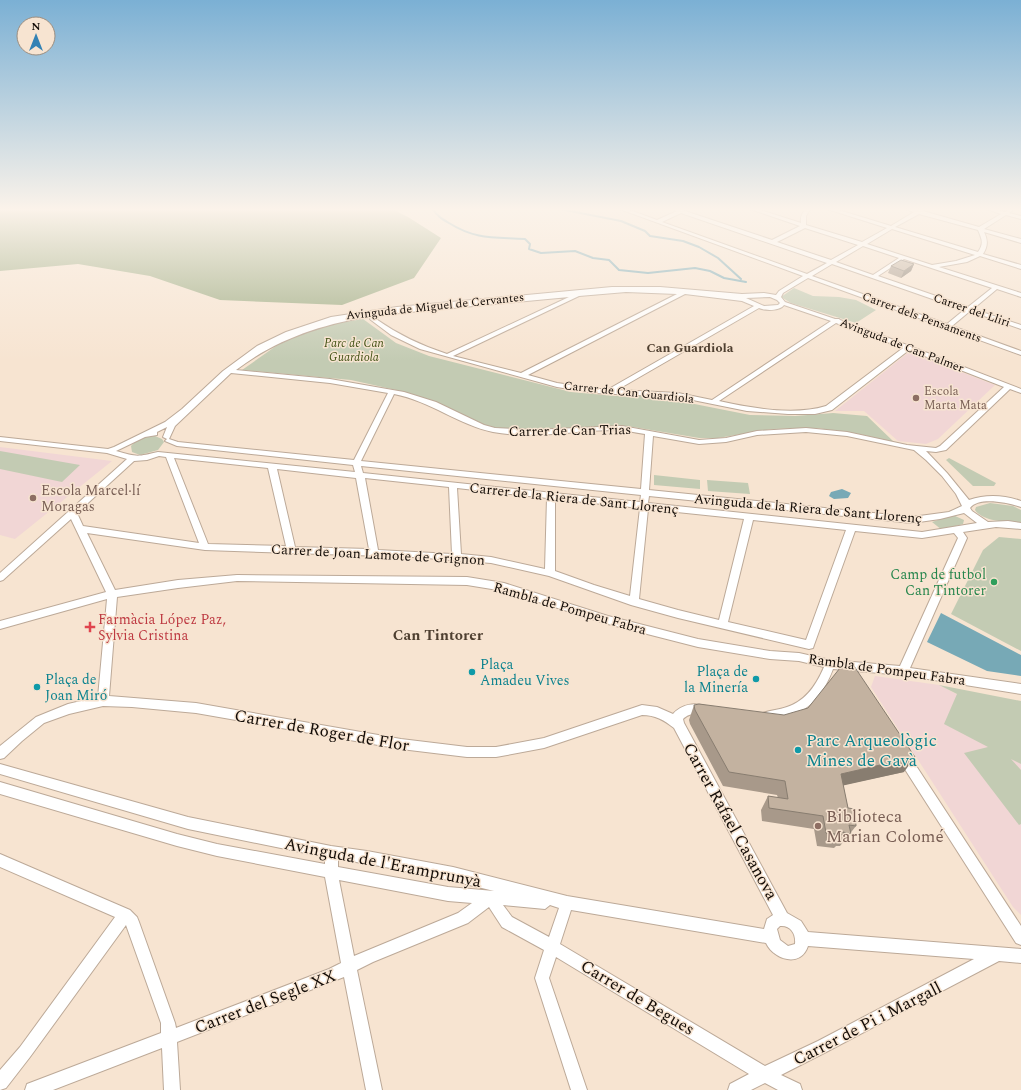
<svg xmlns="http://www.w3.org/2000/svg" width="1021" height="1090" font-family="Spectral,serif">
<style>
.education{fill:#f1d6d5}
.green{fill:#c3cbb3}
.forest{fill:#9fad85}
.water{fill:#77a9b6}
.lines{fill:none;stroke-linecap:round;stroke-linejoin:round}
.stream{stroke:#77a9b6;stroke-width:2}
.minor-casing{stroke:#bca998;stroke-width:2}
.minor{fill:#fff;fill-rule:evenodd}
.wall{fill:#a8998a}
.shaded-wall{fill:#887d70}
.building{fill:#c3b2a0;stroke:#887d70}
.education-dot{fill:#8d6e63;stroke:#f7e4d1;stroke-width:1.5}
.leisure-dot{fill:#2e9e5b;stroke:#f7e4d1;stroke-width:1.5}
.health-dot{fill:#e0444e;stroke:#f7e4d1;stroke-width:1.5}
.culture-dot{fill:#0f9aa8;stroke:#f7e4d1;stroke-width:1.5}
.labels{text-anchor:middle;stroke-width:3;stroke-linejoin:round;paint-order:stroke}
.far-street-label{font-size:12px;fill:#130c07;stroke:#f7e4d1}
.far-park-label{font-size:12px;font-style:italic;fill:#425114;stroke:#f7e4d1}
.far-education-label{font-size:12px;fill:#785e54;stroke:#f7e4d1;text-anchor:start}
.far-neighbourhood-label{font-size:13px;font-weight:bold;fill:#4e3f30;stroke:#f7e4d1}
.street-label{font-size:14px;fill:#130c07;stroke:#f7e4d1}
.education-label{font-size:14px;fill:#785e54;stroke:#f7e4d1;text-anchor:start}
.leisure-label{font-size:14px;fill:#27864d;stroke:#f7e4d1;text-anchor:end}
.health-label{font-size:14px;fill:#be3a42;stroke:#f7e4d1;text-anchor:start}
.culture-label{font-size:14px;fill:#0d838f;stroke:#f7e4d1;text-anchor:start}
.neighbourhood-label{font-size:15px;font-weight:bold;fill:#4e3f30;stroke:#f7e4d1}
.near-street-label{font-size:17px;fill:#130c07;stroke:#f7e4d1}
.near-culture-label{font-size:17px;fill:#0d838f;stroke:#f7e4d1;text-anchor:start}
.near-education-label{font-size:17px;fill:#785e54;stroke:#f7e4d1;text-anchor:start}
</style>
<rect width="100%" height="100%" fill="#f7e4d1"/>
<path class="education" d="M909,352l86,33 -57,54 -12,5 -28,-3 -34,-30h-29z
M0,447l112,14 -97,78 -15,-4z
M875,676l64,9 82,42v188l-8,-8 -142,-220z"/>
<path class="green" d="M794,288l19,8 26,1 17,3 20,10 -20,13 -65,-20 -10,-6z
M363,319l33,24 33,13 142,36 44,4 34,-1 101,20 45,1 38,-3 34,3 27,26 -35,-8 -42,-6 -45,1 -54,9h-19l-72,-12 -115,4 -24,-3 -83,-35 -54,-12 -109,-10 44,-31 42,-14z
M155,436l7,3 2,3 -6,8 -18,5 -8,-3 -1,-6c6,-7 15,-10 24,-10z
M0,451l80,14 -18,17 -62,-13z
M949,458l47,25 -2,3h-21l-27,-26z
M654,475l46,5v9l-46,-4z
M707,480l41,3 2,11 -42,-3z
M990,503l23,3 8,4v12c-13,1 -39,-1 -46,-12l1,-3z
M953,515l11,5 -1,4 -21,6 -10,-8z
M999,537l22,2v112l-70,-37 32,-64z
M939,685l82,16v63l-10,-5 10,11v54l-2,1 -55,-72 24,-6 -44,-23 13,-30z"/>
<path class="forest" d="M0,208h390l18,9 33,21 -27,40 -72,27 -122,-5 -70,-24 -72,-12 -78,7z"/>
<path class="water" d="M842,489l9,4 -3,5 -14,1 -5,-3 2,-4z
M941,613l80,42v21l-34,-5 -60,-29z"/>
<g class="lines">
<path class="stream" d="M430,208l3,1c4,7 9,10 16,14 27,17 45,14 76,16l5,5 -1,5 12,4 34,-2 18,7 16,2 10,10 29,3 47,-5 15,3 14,7 22,4
M555,208l66,13 24,10 5,5 33,5 16,6 19,11 23,21"/>
<defs>
<path id="minor" d="M617,208h7l33,12 20,-9 -6,-3 12,1 2,2 87,29 28,-14 -53,-18h7l47,15c-1,-6 1,-10 5,-15h5l-5,8v9l56,17 25,-14 -63,-20h8l59,18 23,-14 -11,-4 15,2 3,-2h6l-4,3 56,16 22,-13 -17,-6h8l13,4 5,-4h6l-7,5 12,3v3l-15,-4 -22,14 37,10v4l-37,-11c4,8 4,14 -1,22l38,11v4l-41,-13 -13,6 -28,5 82,26v4l-24,-8 -24,20 48,16v4l-51,-18 -18,15 69,25v4l-213,-77 -25,15 -2,4 4,5 50,17h4l1,1 33,12 148,57v4l-11,-4 -64,61 -10,2 -10,-1 21,22 22,27c17,-6 35,-5 52,1v6c-12,-4 -42,-11 -51,1l2,3 16,11 20,-1 13,2v6l-25,-2 -33,5 4,6 -57,130 111,16v10l-118,-19 -70,-6c-9,24 -23,42 -48,49 -7,2 -15,4 -22,1l-2,-3 2,-3c8,-3 16,-3 24,-6 19,-6 30,-23 37,-40l-25,-6 -29,-2 -72,-12 -90,-23 -104,-33 -37,-6 -230,-4 -59,7 -61,9 -8,99 87,7 205,36 66,8h29l48,-9 98,-33 15,2 16,7c9,-10 22,-12 35,-7l2,3 -2,3c-10,4 -15,-3 -25,6l1,4 103,190 14,8 7,11 213,17v14l-22,-2 -171,90 -47,24 19,9 2,6h-24l-13,-7 -14,7h-23l2,-6 19,-10 -193,-117 -7,21 38,112h-16l-36,-112 9,-28 -42,-23 -13,-20 -21,16 -95,39 -16,8 25,120h-16l-22,-113 -167,65 3,48h-16l-2,-42 -109,42h-28l2,-6 134,-51v-10l-35,-98 -96,132 -24,31 -6,2v-20l20,-23 95,-130 -115,-50v-13l130,56 7,7 2,5 36,101 1,5 153,-59 12,-6 -16,-86 -108,-21 -40,-10 -177,-52v-12l177,52 40,10 108,20v-7l-137,-28 -188,-55v-10l188,53 143,29 36,5 86,16 114,29 197,33 3,-10 6,-4 -99,-187c-10,-8 -19,-13 -32,-13l-98,33 -48,9h-29l-66,-8 -205,-36 -64,-6 -29,-1 -34,8 -25,9 -22,18 -18,17 -4,1v-13l36,-29 32,-13 30,-7 9,-98 -107,30v-8l106,-29 -35,-73 -68,61 -3,1v-8l127,-114 -20,-6 -107,-12v-4l108,12 6,-2 51,-25 17,-13 41,-38 34,-25 29,-14 45,-15 66,-10 215,-20h48l82,7 22,-1 12,2 3,-4 24,-15zM681,213l146,50 -20,11 -145,-52zM919,214l59,16c4,9 6,14 0,22l-83,-25zM805,228l53,17 -27,15 -54,-18zM892,229l83,26 -19,6 -24,4 -65,-21zM863,246l36,12 -26,17 -37,-13zM904,259l88,29 -24,19 -90,-31zM832,264l132,46 -17,14 -135,-48zM626,292l51,2 -156,79 -68,-17 126,-60zM685,294l57,7 12,5 -147,84 -50,-7 -29,-8zM569,297l-122,57c-27,-9 -48,-19 -71,-35l3,-4zM770,297l7,3 3,3 -2,2 -14,1 -18,-8zM784,305l47,16 -119,79 -34,-7 -61,-3 142,-82c6,3 21,3 25,-3zM372,316l-2,3 1,1 20,15 29,14 137,38 37,6 84,4 69,14 41,3h27l17,-4 77,-60 95,37 -64,59 -4,2 -29,-3 -60,-13 -41,-4 -49,3 -31,7 -27,2 -77,-14 -90,4 -37,-2 -11,-3 -48,-23 -32,-10 -74,-13 -94,-9c40,-31 87,-46 136,-54zM836,323l67,25 -77,58c-32,10 -75,2 -107,-5zM231,373l99,10 58,10 -34,67 -176,-18 -9,-3 6,-13zM394,394c36,7 65,31 99,38 42,8 86,-3 128,-2 8,1 16,3 24,4l-4,55 -280,-28zM167,427l-4,10 4,2 -2,2 12,5 176,19 2,7 -197,-20c-21,5 -21,5 -42,-1l29,-14 12,-2v-3zM806,432l41,4 67,14 12,10 16,16 14,18 6,12 -13,6 -37,5 -263,-27 4,-54 46,8 27,-2 31,-7zM159,456l7,1 33,86 -116,-17 -6,-13 57,-52 13,-1zM174,458l94,10 18,78 -78,-2zM361,466l280,29 -1,7 -277,-29zM277,469l79,9 13,71 -74,-2zM365,478l84,9 3,67 -74,-4zM457,488l90,10 -2,71 -54,-12 -30,-3zM649,496l263,27 28,-4 24,-6 13,10 -55,9 -274,-29zM555,499l85,9 -10,88 -36,-11 -39,-14zM648,509l96,10 -25,101 -41,-10 -39,-11zM753,520l93,10 -40,110 -78,-18zM855,531l67,7 32,-5 4,5 -58,128 -70,-6 -31,-7 -29,-2 -72,-12 -90,-23 -104,-33 -37,-6 -230,-2 -59,5 -63,10 -28,-57 118,17 208,7 78,6 58,13 82,29 47,13 131,31 4,-1 1,-3zM338,859c52,8 105,19 156,32l-46,-4 -110,-20zM339,880l109,21 24,2 -14,10 -104,43zM503,905l42,4 5,-4 9,3 -10,29 -37,-20zM571,910l195,33c8,17 35,25 42,3l166,13 -156,82 -53,25 -205,-122zM780,926c11,-1 16,8 15,18l-7,2 -8,-6 -3,-11z
M903,751l4,1 114,174v19l-5,-2 -117,-183 -2,-4 2,-4z"/>
</defs>
<use href="#minor" class="minor-casing"/>
<use href="#minor" class="minor"/>
</g>
<path class="wall" d="M914,264l-3,7 -10,7 -13,-5 3,-7z
M694,705l210,67 -61,13 5,23 8,18 -16,20h-4l-2,2 -17,-2 -3,-17 -52,-8 -1,-11 7,-14 10,2 -1,-3 -54,-9 -33,-62 -1,-4z"/>
<path class="shaded-wall" d="M914,264l-3,7 -10,7 3,-7z
M915,757l-11,15 -72,16 9,-14z"/>
<path class="building" d="M901,260l13,4 -10,7 -13,-5z
M844,663h8l63,94 -74,17 7,34 7,1 1,17 -7,-1 2,9 -8,-2 1,3 -18,-2 -3,-17 -54,-8 -1,-12 20,3 -3,-18 -56,-9 -34,-62 -1,-5 5,-1 85,11 24,-7z"/>
<linearGradient id="sky" x2="0" y2="1"><stop stop-color="#7bb0d4"/><stop offset="0.58" stop-color="#fbf3ea"/><stop offset="1" stop-color="#fbf3ea" stop-opacity="0"/></linearGradient>
<rect width="1021" height="361" fill="url(#sky)"/>
<g class="education-dot">
<circle cx="916" cy="398" r="4"/>
<circle cx="33" cy="498" r="4"/>
<circle cx="818" cy="826" r="4"/>
</g>
<circle class="leisure-dot" cx="994" cy="582" r="4"/>
<path class="health-dot" d="M88 621h4v4h4v4h-4v4h-4v-4h-4v-4h4z"/>
<g class="culture-dot">
<circle cx="472" cy="672" r="4"/>
<circle cx="756" cy="679" r="4"/>
<circle cx="37" cy="687" r="4"/>
<circle cx="798" cy="750" r="4"/>
</g>
<g class="labels">
<g class="far-street-label">
<text transform="translate(435 306) rotate(-6)" y="4">Avinguda de Miguel de Cervantes</text>
<text transform="translate(972 310) rotate(19)" y="4">Carrer del Lliri</text>
<text transform="translate(922 317) rotate(20)" y="4">Carrer dels Pensaments</text>
<text transform="translate(902 345) rotate(21)" y="4">Avinguda de Can Palmer</text>
<text transform="translate(629 392) rotate(6)" y="4">Carrer de Can Guardiola</text>
</g>
<g class="far-park-label">
<text x="354" y="347">Parc de Can<tspan x="354" dy="14">Guardiola</tspan></text>
</g>
<g class="far-education-label">
<text x="924" y="395">Escola<tspan x="924" dy="14">Marta Mata</tspan></text>
</g>
<g class="far-neighbourhood-label">
<text x="690" y="352">Can Guardiola</text>
</g>
<g class="street-label">
<text transform="translate(570 430) rotate(-1)" y="5">Carrer de Can Trias</text>
<text transform="translate(574 498) rotate(6)" y="5">Carrer de la Riera de Sant Llorenç</text>
<text transform="translate(808 508) rotate(5)" y="5">Avinguda de la Riera de Sant Llorenç</text>
<text transform="translate(378 554) rotate(3)" y="5">Carrer de Joan Lamote de Grignon</text>
<text transform="translate(570 608) rotate(16)" y="5">Rambla de Pompeu Fabra</text>
<text transform="translate(887 669) rotate(8)" y="5">Rambla de Pompeu Fabra</text>
</g>
<g class="education-label">
<text x="41" y="495">Escola Marcel·lí<tspan x="41" dy="16">Moragas</tspan></text>
</g>
<g class="leisure-label">
<text x="986" y="579">Camp de futbol<tspan x="986" dy="16">Can Tintorer</tspan></text>
</g>
<g class="health-label">
<text x="98" y="624">Farmàcia López Paz,<tspan x="98" dy="16">Sylvia Cristina</tspan></text>
</g>
<g class="culture-label">
<text x="480" y="669">Plaça<tspan x="480" dy="16">Amadeu Vives</tspan></text>
<text x="748" y="676" text-anchor="end">Plaça de<tspan x="748" dy="16">la Minería</tspan></text>
<text x="45" y="684">Plaça de<tspan x="45" dy="16">Joan Miró</tspan></text>
</g>
<g class="neighbourhood-label">
<text x="438" y="640">Can Tintorer</text>
</g>
<g class="near-street-label">
<text transform="translate(322 730) rotate(10)" y="6">Carrer de Roger de Flor</text>
<text transform="translate(731 821) rotate(61)" y="6">Carrer Rafael Casanova</text>
<text transform="translate(383 862) rotate(11)" y="6">Avinguda de l'Eramprunyà</text>
<text transform="translate(638 997) rotate(31)" y="6">Carrer de Begues</text>
<text transform="translate(265 1001) rotate(-21)" y="6">Carrer del Segle XX</text>
<text transform="translate(867 1023) rotate(-27)" y="6">Carrer de Pi i Margall</text>
</g>
<g class="near-culture-label">
<text x="806" y="746">Parc Arqueològic<tspan x="806" dy="20">Mines de Gavà</tspan></text>
</g>
<g class="near-education-label">
<text x="826" y="822">Biblioteca<tspan x="826" dy="20">Marian Colomé</tspan></text>
</g>
</g>
<g transform="translate(36 36)"><circle r="19" fill="#f7e4d1" stroke="#9c8e80"/>
<path d="M0-3L7 15L0 10L-7 15Z" fill="#3382b4"/>
<text y="-6" font-size="11" font-weight="bold" text-anchor="middle" fill="#130c07">N</text>
</g>
</svg>
